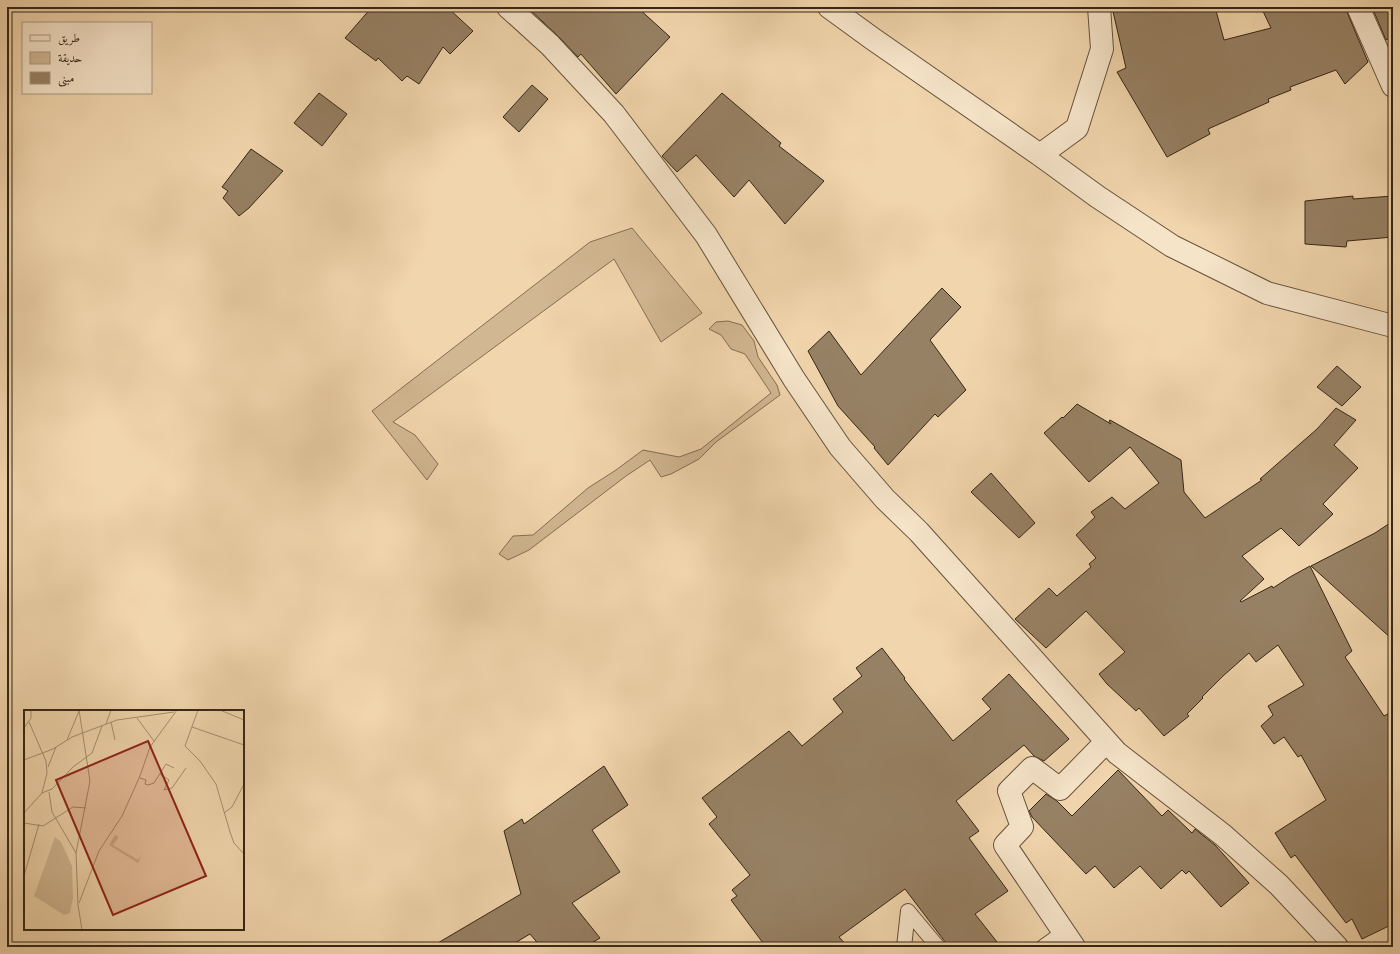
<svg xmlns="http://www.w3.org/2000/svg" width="1400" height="954" font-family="'Old Standard TT',Amiri,serif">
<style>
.green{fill:#d1b792;stroke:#846e54}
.building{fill:#978164;stroke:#362616}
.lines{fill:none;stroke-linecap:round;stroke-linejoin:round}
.lane-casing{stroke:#65523c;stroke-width:16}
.street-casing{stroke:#65523c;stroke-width:24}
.lane{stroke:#f6e4c9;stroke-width:14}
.street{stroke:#f6e4c9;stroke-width:22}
.inset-road{fill:none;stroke:#a68f70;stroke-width:1}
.view{fill:#8f2418;fill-opacity:0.15;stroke:#8f2418;stroke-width:2}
.inset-edge{fill:none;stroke:#362616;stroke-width:2}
</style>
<rect width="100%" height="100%" fill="#f1d5ac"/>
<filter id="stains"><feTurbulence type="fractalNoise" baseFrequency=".005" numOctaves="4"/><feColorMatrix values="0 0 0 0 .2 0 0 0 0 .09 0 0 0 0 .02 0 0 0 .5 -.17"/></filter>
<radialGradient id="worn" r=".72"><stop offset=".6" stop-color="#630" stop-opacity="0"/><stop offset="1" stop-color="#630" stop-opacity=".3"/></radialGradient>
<path class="green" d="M632,228l70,85 -41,29 -47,-83 -221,163 22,13 23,29 -11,16 -55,-69 218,-169z
M728,321l14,4 12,16 4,16 19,28 3,10 -64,47 -17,17 -28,15 -10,3 -11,-17 -24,16 -97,74 -21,10 -9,-6 14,-18 20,-1 55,-47 28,-18 27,-20 36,7 22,-8 70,-56 -26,-39 -14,-5 -10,-14 -12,-6 7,-7z"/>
<path class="building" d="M372,7h75l26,24 -23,23 -7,-7 -24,37 -12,-8 -5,5 -24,-23 -2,3 -31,-23z
M527,7h110l33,30 -54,57 -35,-40 -3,3 -20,-21z
M1112,7h103l9,33 47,-12 -10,-21h85l1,5 21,50 -23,22 -9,-14 -46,17 1,3 -23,9 1,3 -61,27 2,5 -43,23 -50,-85 9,-4z
M1372,7h21v30l-7,3z
M532,85l16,14 -29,33 -16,-15z
M319,93l28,21 -25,32 -28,-23z
M722,93l59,50 -2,3 45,35 -39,43 -36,-44 -15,17 -38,-42 -19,17 -15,-16z
M251,149l32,22 -34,37 -10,8 -16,-18 5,-7 -6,-4z
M1353,196v3l40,-3v41l-46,4 -1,6 -41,-3v-43z
M942,288l19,19 -31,33 36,50 -28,27 -3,-3 -47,51 -14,-17 1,-1 -37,-41 -30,-55 21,-20 32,44z
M1337,366l24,21 -19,19 -25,-19z
M1077,404l34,20 -2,-3 1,-1 71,40 3,32 21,26 57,-38 -2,-1 57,-50 19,-21 20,12 -22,25 24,23 -35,36 10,10 -34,32 -18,-18 -39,28 22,23 -24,22 1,1 31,-16 1,2 17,-11 20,-11 42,85 -7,6 39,59 9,-5v213l-31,15 -10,-20 -6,4 -51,-68 -4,3 -16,-25 51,-33 -25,-45 -3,2 -14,-20 -10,7 -13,-18 12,-11 -5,-9 36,-21 -26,-40 -22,17 -7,-9 -26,23 -21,21 1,1 -16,16 2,2 -25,20 -25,-28 -3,3 -29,-27 -8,-10 26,-22 -39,-41 -40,37 -31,-29 34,-31 8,8 34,-29 -2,-3 7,-6 -20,-23 19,-18 -4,-5 21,-15 13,12 34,-26 -29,-36 -41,35 -45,-49 18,-16 1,1z
M991,473l44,50 -16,15 -48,-46z
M1393,521v119l-82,-74 64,-33z
M882,648l23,30 -1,1 49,62 38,-32 -9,-10 27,-25 60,65 -25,22 -10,-5 -10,-11 -68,56 23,30 -10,7 39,53 -33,23 26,33h-52l-44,-58 -66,48 9,10h-82l-35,-47 6,-4 -5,-6 18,-15 -41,-51 8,-7 -15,-19 87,-67 13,15 41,-34 -10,-13 29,-23 -6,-8z
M604,766l24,39 -36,25 28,42 -48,31 28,35 -15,9h-44l-11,-13 -22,13h-77l90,-53 -17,-63 18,-12 2,5z
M1118,770l44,46 6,-6 24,23 3,-4 20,16 34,38 -28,24 -32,-36 -3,3 -4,-4 -21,19 -21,-23 -26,22 -19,-22 -9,8 -54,-57 -3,-6 17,-17 11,7 15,15z"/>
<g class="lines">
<defs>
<path id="lane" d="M904,947l4,-36 30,36
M1043,947l21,-15"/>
<path id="street" d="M508,7l42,38 64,69 92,121 88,144 46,68 45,52 34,33 198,221 106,82 56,50 58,62
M829,7l44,32 167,116 58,42 74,49 95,47 126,33
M1358,7l35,79
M1040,155l37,-27 25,-79 -3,-42
M1074,947l-69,-102 17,-18 -13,-36 23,-23 28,21 46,-47"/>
</defs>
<use href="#lane" class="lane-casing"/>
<use href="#street" class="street-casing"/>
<use href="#lane" class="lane"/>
<use href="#street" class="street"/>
</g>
<g transform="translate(24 710)">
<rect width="220" height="220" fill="#f1d5ac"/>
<path d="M91,125l4,2 -6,8 25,15 4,-6 -4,9 -29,-18zM31,127l6,5 11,24 1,32 -3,15 -6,2 -30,-19z" fill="#d1b792"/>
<path class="inset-road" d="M55,0l11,71 -14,72 2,52 4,25M174,0l-13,36 15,15 16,23 14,48 4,11 10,11M196,0l24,10M113,8l17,23M87,12l4,18M82,14l5,-14M168,17l52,18M0,18l7,-10v-8M43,30l12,-29M0,50l29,-11 19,-12 45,-17 57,-8M24,57l8,-20M136,64l9,6 -5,10 8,-2 14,-20M116,68l6,2 -1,4 3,1 6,-2 12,-19 8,4M25,82l3,20 24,41M18,83l10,-4 21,-22 19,-14 10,-27M0,103l18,-20 5,-20 -1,-12 -17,-39M200,103l8,-6 12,-23M0,113l19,3 30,-19 13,1M0,166l15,-52M55,193l20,-52 23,-35 18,-40 10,-29 27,-37"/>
<path class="view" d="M124,31l58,135 -93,39 -57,-135z"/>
<rect width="220" height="220" class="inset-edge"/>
</g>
<rect width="1400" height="954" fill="none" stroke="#f1d5ac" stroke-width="24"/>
<rect x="8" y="8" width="1384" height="938" fill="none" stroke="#362616" stroke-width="2"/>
<rect x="12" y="12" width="1376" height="930" fill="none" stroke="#362616"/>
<rect x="22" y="22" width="130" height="72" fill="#f6e4c9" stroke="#a99881"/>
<rect x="30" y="35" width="20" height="6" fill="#f6e4c9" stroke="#a99881"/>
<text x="58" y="42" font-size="12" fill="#362616">طريق</text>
<rect x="30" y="52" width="20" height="12" fill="#d1b792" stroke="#a99881"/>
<text x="58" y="62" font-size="12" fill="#362616">حديقة</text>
<rect x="30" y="72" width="20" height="12" fill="#978164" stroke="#a99881"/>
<text x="58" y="82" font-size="12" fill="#362616">مبنى</text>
<rect width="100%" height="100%" filter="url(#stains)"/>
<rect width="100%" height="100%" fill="url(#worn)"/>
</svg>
